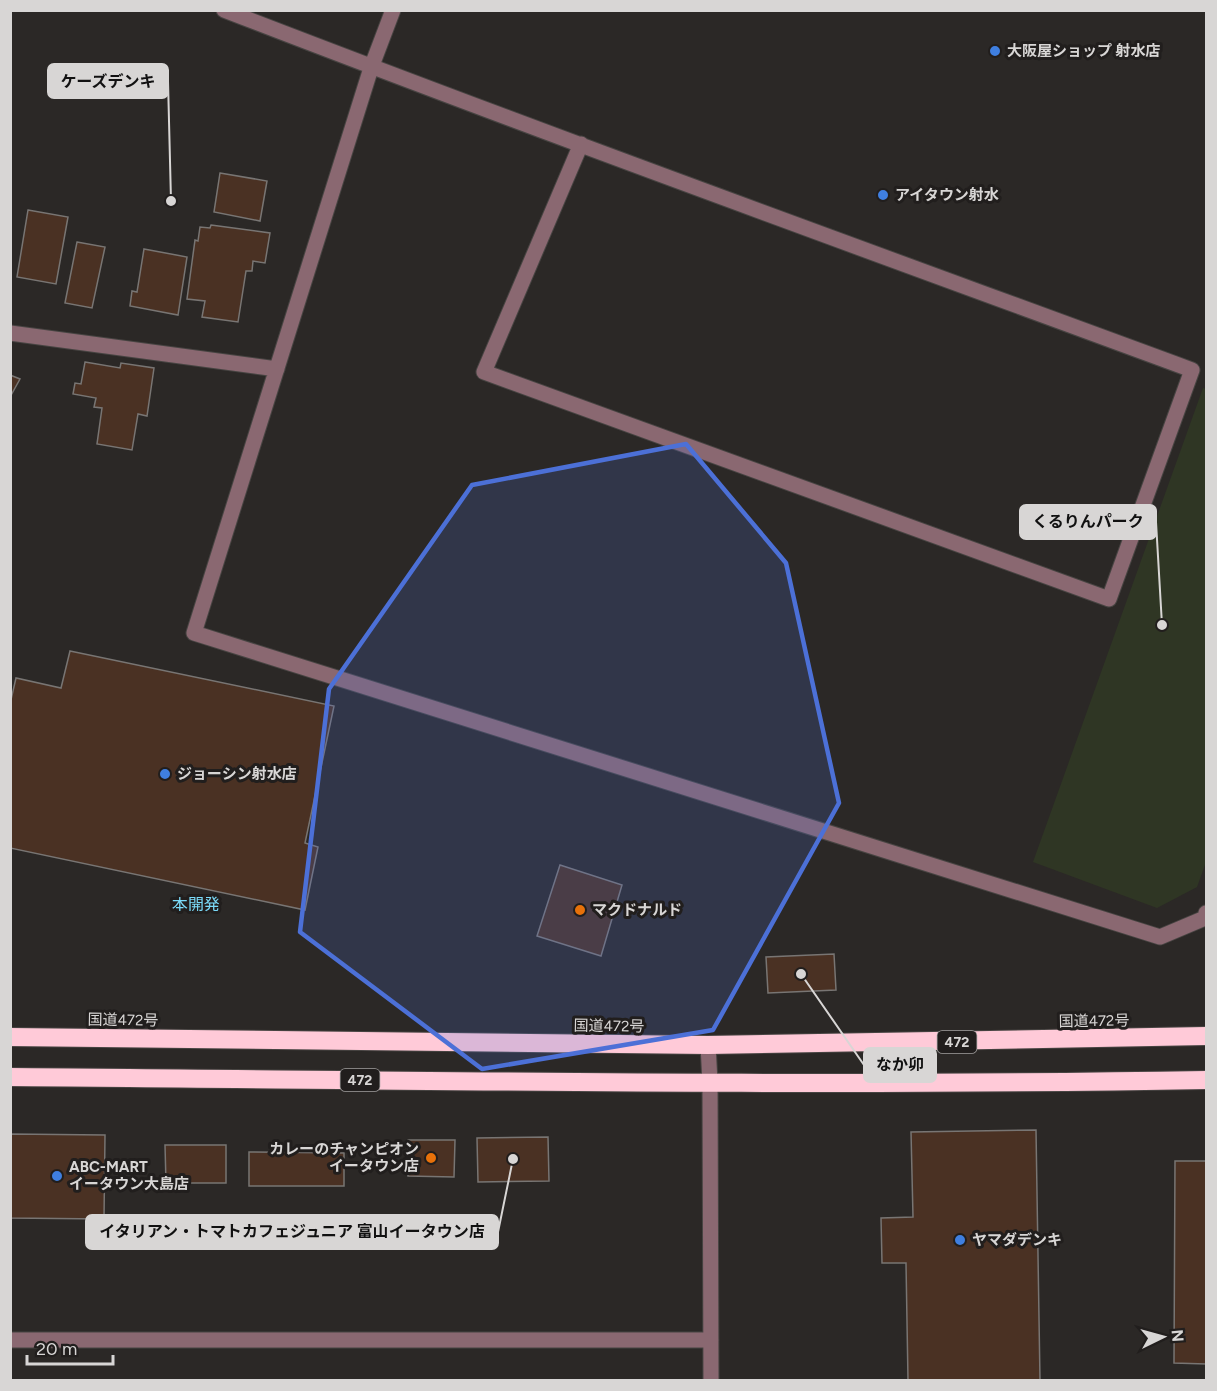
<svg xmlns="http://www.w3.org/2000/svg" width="1217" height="1391" font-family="Figtree,'Noto Sans JP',sans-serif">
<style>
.green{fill:#2f3624}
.building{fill:#4a3123;stroke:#787573;stroke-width:1.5}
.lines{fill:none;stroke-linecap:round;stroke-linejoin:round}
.minor-casing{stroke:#474442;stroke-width:17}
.highway-casing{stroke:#474442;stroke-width:20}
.minor{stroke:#8a6871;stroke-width:15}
.highway{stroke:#ffcad8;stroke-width:18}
.marked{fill:#4c70d7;fill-opacity:0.2;stroke:#4c70d7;stroke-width:4.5;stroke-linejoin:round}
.shop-dot{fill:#3f7fe0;stroke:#211e1d;stroke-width:2}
.food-dot{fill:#e8710a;stroke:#211e1d;stroke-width:2}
.labels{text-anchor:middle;stroke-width:6;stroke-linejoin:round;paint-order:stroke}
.shield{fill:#211e1d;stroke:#a19f9e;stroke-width:1.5}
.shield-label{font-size:14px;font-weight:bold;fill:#d8d6d5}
.poi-label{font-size:15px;font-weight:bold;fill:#d8d6d5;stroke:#211e1d;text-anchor:start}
.street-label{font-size:15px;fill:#d8d6d5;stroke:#211e1d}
.neighbourhood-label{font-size:16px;fill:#7bdbf9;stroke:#211e1d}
.leader{fill:none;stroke:#d8d6d5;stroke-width:2}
.callout-dot{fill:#d8d6d5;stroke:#211e1d;stroke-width:2}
.callout{fill:#d8d6d5;stroke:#d8d6d5;stroke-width:2}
.callout-label{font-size:16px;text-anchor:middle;font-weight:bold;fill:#111}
</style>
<rect width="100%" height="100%" fill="#2b2826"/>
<path class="green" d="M1203,388l3,1v473l-9,25 -40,21 -124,-46z"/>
<path class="building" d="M220,173l47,8 -7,40 -46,-9z
M28,210l40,7 -12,67 -39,-7z
M211,225l59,8 -5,30 -12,-2 -1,10h-6l-8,51 -36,-5 3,-16 -18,-2 8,-59 3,1 2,-14 10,1z
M77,242l28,5 -13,61 -27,-5z
M144,249l43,8 -9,58 -48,-9 2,-15 5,1z
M85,362l35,6 1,-5 33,5 -7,48 -9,-2 -6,36 -35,-6 5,-36 -8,-1 2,-9 -23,-4 2,-11 6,1z
M10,375l10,4 -10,18z
M70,651l264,55 -29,137 13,4 -13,63 -295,-62v-144l6,-26 45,10z
M560,865l62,20 -21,71 -64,-20z
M834,954l2,36 -68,3 -2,-36z
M1036,1130l4,250h-132l-2,-117h-24l-1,-45 32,-1 -2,-85z
M10,1134l95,1 -1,84 -94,-1z
M548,1137l1,44 -71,1 -1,-44z
M408,1140h47l-1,37 -46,-1z
M165,1145h61v38h-60z
M249,1152l95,1v33h-95z
M1175,1161h31v203l-32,-1z"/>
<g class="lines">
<defs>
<path id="minor" d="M224,10c321,124 645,241 968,360l-83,229 -625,-227 97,-228
M393,10l-22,58 -177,565 966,304 45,-19 1,-5
M10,333l267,36
M708,1045l2,37 1,298
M10,1340h701"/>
<path id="highway" d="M10,1037l698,8 498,-9
M10,1077c399,3 798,10 1196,3"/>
</defs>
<use href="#minor" class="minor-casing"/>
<use href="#highway" class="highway-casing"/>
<use href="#minor" class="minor"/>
<use href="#highway" class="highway"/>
</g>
<path class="marked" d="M686,444l100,119 53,240 -126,227 -231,39 -182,-137 29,-243 143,-204z"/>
<g class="shop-dot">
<circle cx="995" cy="51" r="6"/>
<circle cx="883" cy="195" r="6"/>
<circle cx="165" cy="774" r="6"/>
<circle cx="57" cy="1176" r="6"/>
<circle cx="960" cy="1240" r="6"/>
</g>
<g class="food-dot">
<circle cx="580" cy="910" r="6"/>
<circle cx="431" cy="1158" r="6"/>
</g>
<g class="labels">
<g class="shield">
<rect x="937.5" y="1031" width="39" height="22" rx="4.5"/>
<rect x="340.5" y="1069" width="39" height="22" rx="4.5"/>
</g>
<g class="shield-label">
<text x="957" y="1047">472</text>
<text x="360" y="1085">472</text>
</g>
<g class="poi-label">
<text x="1007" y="56">大阪屋ショップ 射水店</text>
<text x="895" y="200">アイタウン射水</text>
<text x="177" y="779">ジョーシン射水店</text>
<text x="592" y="915">マクドナルド</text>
<text x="419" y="1154" text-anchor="end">カレーのチャンピオン<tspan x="419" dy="17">イータウン店</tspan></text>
<text x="69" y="1172">ABC-MART<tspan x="69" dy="17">イータウン大島店</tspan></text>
<text x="972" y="1245">ヤマダデンキ</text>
</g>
<g class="street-label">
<text transform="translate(123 1020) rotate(1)" y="5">国道472号</text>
<text transform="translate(1094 1021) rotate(-1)" y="5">国道472号</text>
<text transform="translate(609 1026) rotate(1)" y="5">国道472号</text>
</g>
<g class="neighbourhood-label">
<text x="196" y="910">本開発</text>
</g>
</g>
<path class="leader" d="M171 201L168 81M1162 625L1156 522M801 974L864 1065M513 1159L498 1232"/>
<g class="callout-dot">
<circle cx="171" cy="201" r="6"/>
<circle cx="1162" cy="625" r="6"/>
<circle cx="801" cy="974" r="6"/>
<circle cx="513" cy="1159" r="6"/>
</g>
<g class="callout">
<rect x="48" y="64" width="120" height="34" rx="6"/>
<rect x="1020" y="505" width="136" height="34" rx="6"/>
<rect x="864" y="1048" width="72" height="34" rx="6"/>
<rect x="86" y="1215" width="412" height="34" rx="6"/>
</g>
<g class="callout-label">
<text x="108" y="87">ケーズデンキ</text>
<text x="1088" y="527">くるりんパーク</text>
<text x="900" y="1070">なか卯</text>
<text x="292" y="1237">イタリアン・トマトカフェジュニア 富山イータウン店</text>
</g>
<rect width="1217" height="1391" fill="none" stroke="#d8d6d5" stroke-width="24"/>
<g transform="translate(1163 1337) rotate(85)" stroke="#211e1d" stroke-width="4.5" paint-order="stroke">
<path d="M0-4.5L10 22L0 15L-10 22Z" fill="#d8d6d5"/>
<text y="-9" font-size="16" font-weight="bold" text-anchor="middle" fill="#d8d6d5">N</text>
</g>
<path d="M27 1355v9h86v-9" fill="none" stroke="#d8d6d5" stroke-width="3"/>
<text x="36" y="1355" font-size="18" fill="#d8d6d5" stroke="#211e1d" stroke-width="4.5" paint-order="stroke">20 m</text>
</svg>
